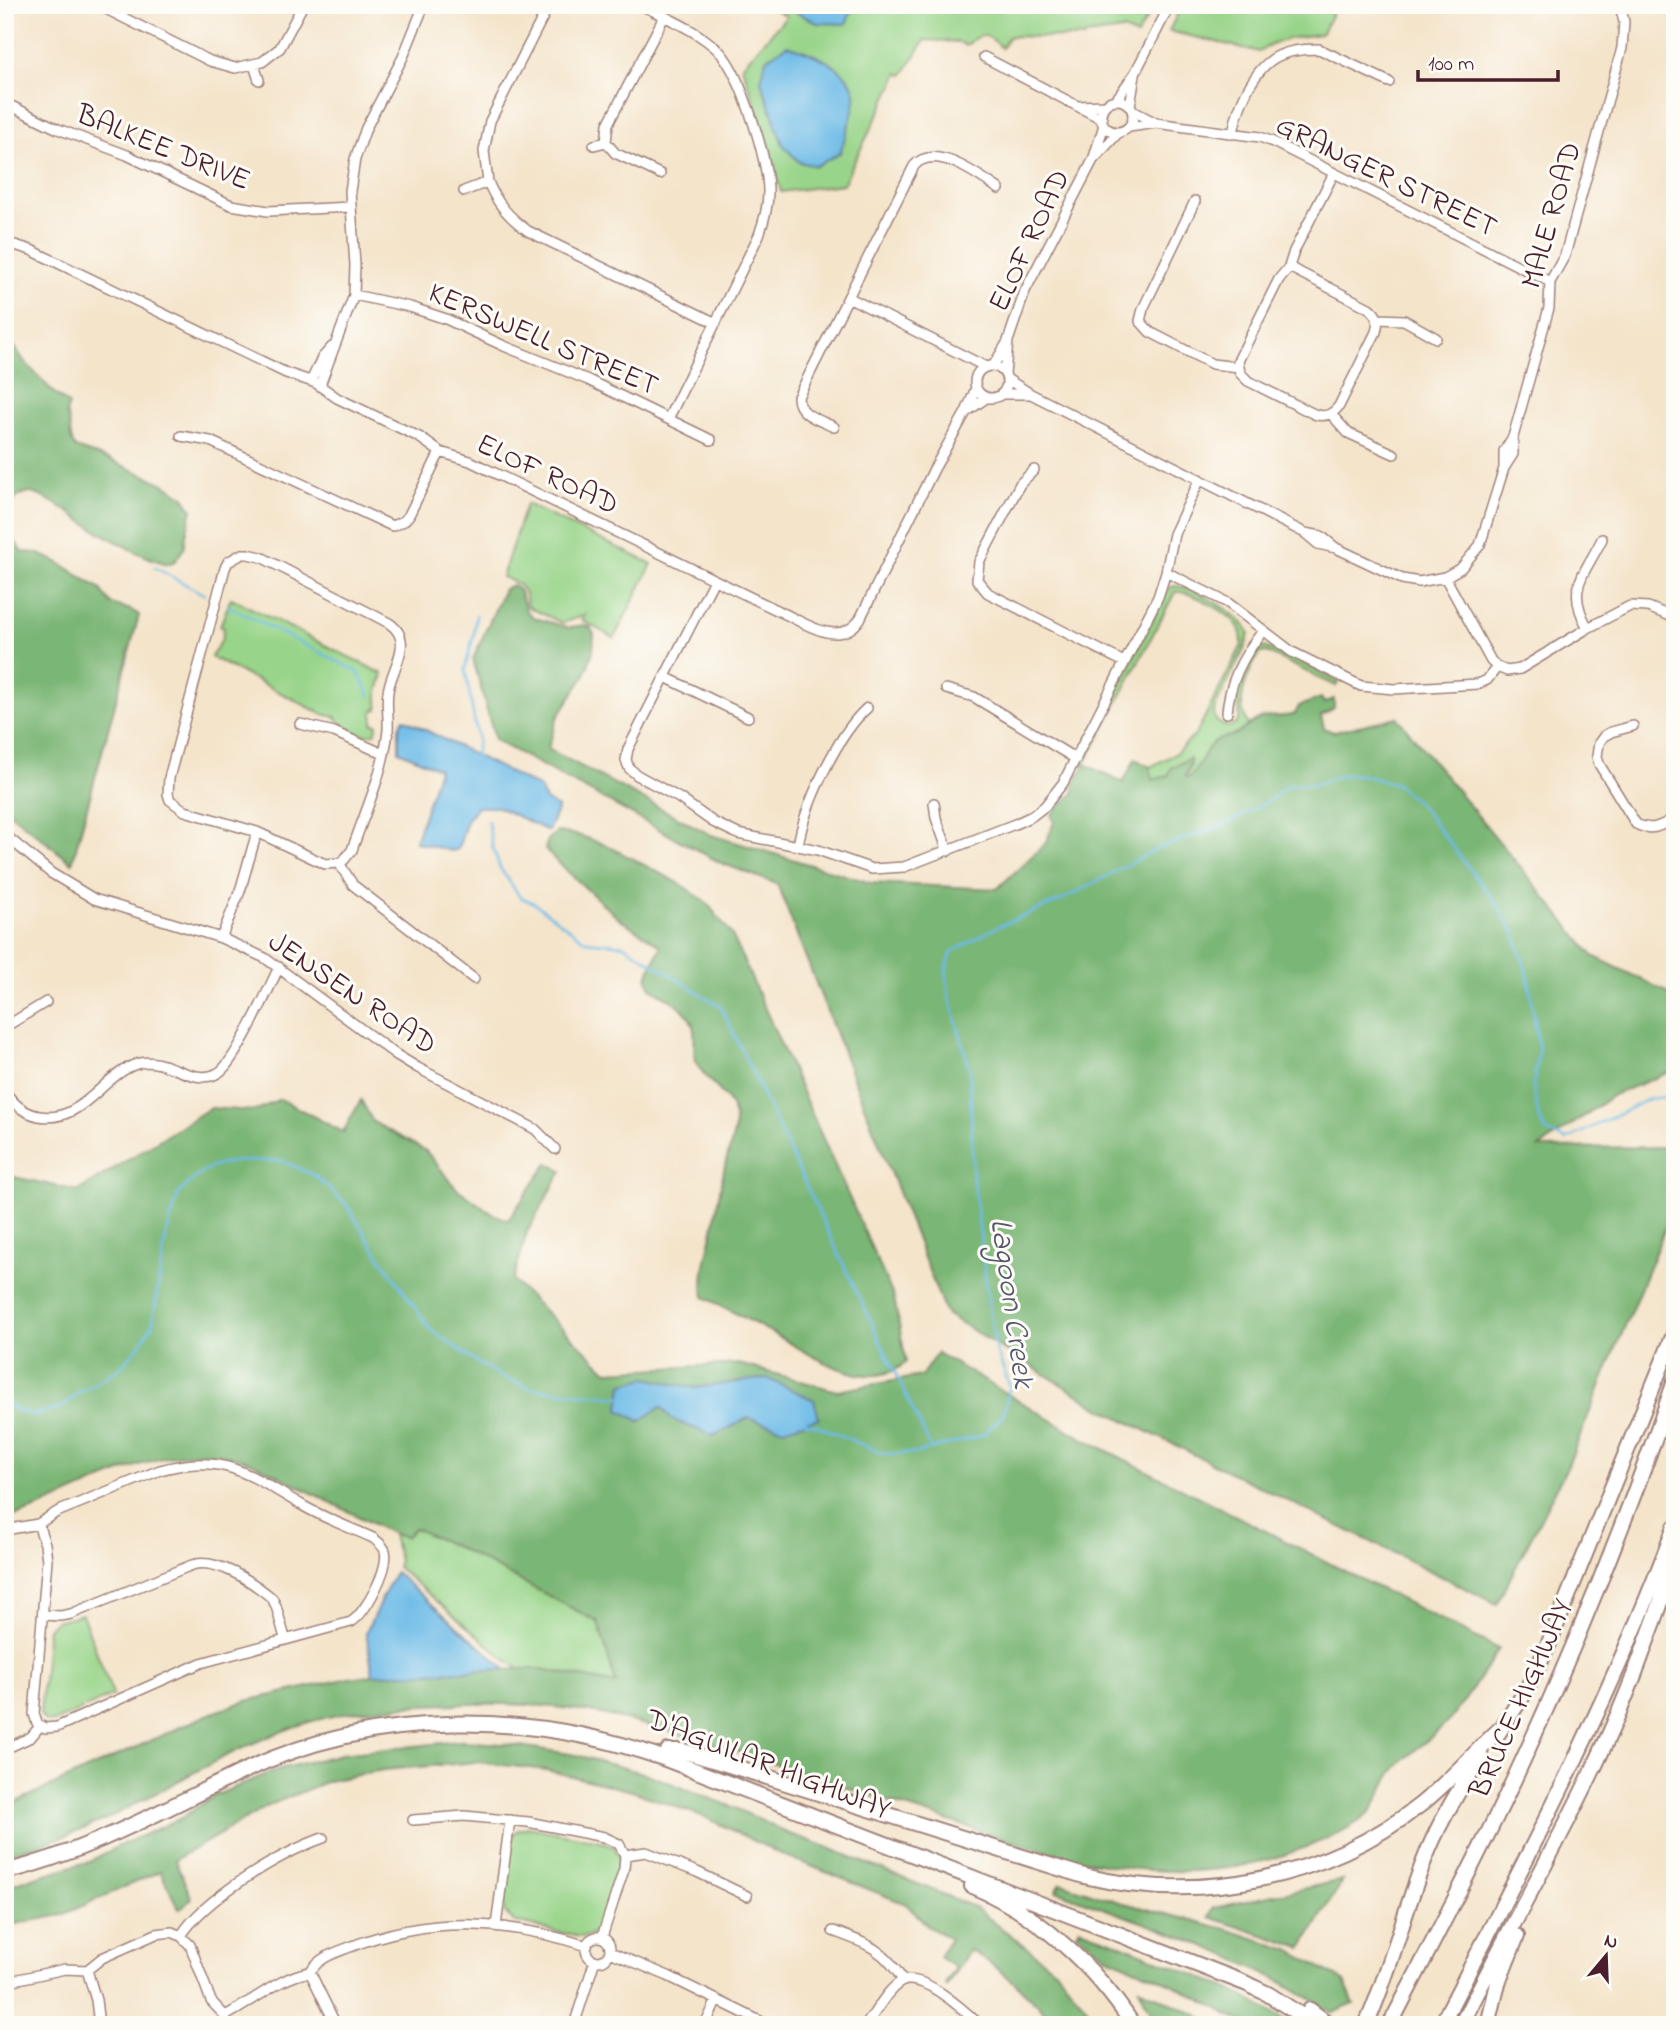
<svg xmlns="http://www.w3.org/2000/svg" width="1680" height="2030" font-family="'Indie Flower',sans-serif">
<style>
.green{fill:#98d489;stroke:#717a5a;stroke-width:2}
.forest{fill:#7ab675;stroke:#626a50;stroke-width:2;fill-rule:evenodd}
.water{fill:#6dbbe7;stroke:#5c6d89;stroke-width:2}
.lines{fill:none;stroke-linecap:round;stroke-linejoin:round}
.stream{stroke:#6dbbe7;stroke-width:2.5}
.minor-casing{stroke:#9f827a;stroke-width:12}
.highway-casing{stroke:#9f827a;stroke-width:18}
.minor{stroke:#fff;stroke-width:9}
.highway{stroke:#fff;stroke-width:14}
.labels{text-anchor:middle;stroke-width:6;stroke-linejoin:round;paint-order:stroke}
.street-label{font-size:30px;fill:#4a1f2b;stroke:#fdfcf7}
.water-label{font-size:32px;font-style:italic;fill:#56566d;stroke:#fdfcf7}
</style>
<rect width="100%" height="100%" fill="#fdfcf7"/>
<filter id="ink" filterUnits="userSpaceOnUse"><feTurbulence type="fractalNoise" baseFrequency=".0143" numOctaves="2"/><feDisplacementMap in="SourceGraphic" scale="14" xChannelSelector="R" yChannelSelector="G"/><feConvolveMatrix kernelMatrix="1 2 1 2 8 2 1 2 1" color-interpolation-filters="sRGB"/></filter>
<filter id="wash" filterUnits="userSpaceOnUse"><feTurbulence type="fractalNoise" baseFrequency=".00686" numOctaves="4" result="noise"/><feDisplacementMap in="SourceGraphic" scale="28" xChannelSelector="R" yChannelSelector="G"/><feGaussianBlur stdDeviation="1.57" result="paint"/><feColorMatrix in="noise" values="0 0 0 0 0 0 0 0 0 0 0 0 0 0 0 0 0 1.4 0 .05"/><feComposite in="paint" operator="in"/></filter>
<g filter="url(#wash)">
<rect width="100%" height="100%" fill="#f4e4ca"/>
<path class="green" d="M766,5h388l-17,31 -14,-6 -37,5 -2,3 -71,-2 -5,1 -6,11c-12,-13 -21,-18 -36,-2l-7,-4 -34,-2 -22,35 -4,-2 -56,111 -62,8 -12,-47 -27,-79 45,-50z
M1182,5h155l-16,29c-21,2 -44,5 -62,18l-90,-21z
M526,504l126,60 -38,74 -32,-18 3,-5 -23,8 -32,-15 -3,-3c-2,-19 -8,-22 -25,-28z
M1176,586c19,1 65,29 73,47l-3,12 -31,62c-3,10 1,18 13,19 21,0 6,-27 8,-37 2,-13 14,-36 26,-42l14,3 63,32 -3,4 -69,-34 -8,1c-12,23 -26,48 -10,73 -14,9 -33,15 -44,29 -7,8 -8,16 -17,23l-3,-2 5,-10 -22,10 -16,5 -2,-14 25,-13 21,-20 46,-89c0,-6 0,-12 -3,-17 -7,-14 -49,-38 -64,-36l-90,172 -5,-2 86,-168 5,-7z
M231,598l152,76 -5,17v18l-5,2v13h4l-1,8c-11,8 -33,-4 -40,-15l-14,-3 -111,-57 11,-18 2,-11 -4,-2z
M413,1527l48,22 137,73 18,62 -74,-15h-23l-13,-9 -109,-93 2,-6 -6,-27 12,3z
M82,1614l31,81 -59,27 -9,-1 -5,-7 8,-86 8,-7z
M528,1827l72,14 14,6 7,15c-5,19 -12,57 -26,70 -5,5 -11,5 -16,5l-64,-15 -11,-10 -1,-8 9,-68 6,-6z"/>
<path class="forest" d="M5,340l9,6 10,15 28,30 17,14 -3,8c6,11 2,24 9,35l33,11 56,25 19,12 9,13c-2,12 -8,27 -7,38l-10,14 -6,3c-24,-5 -47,-20 -68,-31 -17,-9 -58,-43 -76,-40 -9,2 -14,12 -20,18z
M5,526l17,26 15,1 22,10 40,25 12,16 20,6 8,5 -67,248 -67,-54z
M513,585l6,5 8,22 8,6 34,10 14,-3 7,2 4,7 -1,17 -9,26 -27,41 -9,31 163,86 160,48 126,6 49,-46 8,-21 -3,-8 23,-21v-9l11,-20 38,19 12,-24 15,8 2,13 16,-4 3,-8 19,-10v8l-5,10 3,2c13,-10 16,-31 30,-39 5,-2 12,-2 16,-4 10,-4 18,-15 28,-17 11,-3 22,0 33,-4l4,-8 22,-8 3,5 10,-4v9l-13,8 3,12 9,4 64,-15 196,239 82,40v74l-60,24 -76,54 136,-1v57l-107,261 -71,139 -397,-196 -154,-94 -169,-430 -56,-21 -226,-123 -22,-81 31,-70z
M557,832l21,3 28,10 73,38 27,19 26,33 162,363 12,64c-41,37 -101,-13 -139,-32 -21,-11 -42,-23 -63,-33 -4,-27 7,-52 11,-78 3,-18 6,-36 10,-53 3,-16 13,-35 9,-52 -5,-21 -29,-32 -37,-51 -5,-11 -1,-21 -3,-32 -2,-22 -27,-33 -43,-43l-4,-11 14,-31 -44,-29 -65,-60 -7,-8 3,-10z
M280,1099l63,33 18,-32 12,22 53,29 30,37 37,26 15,6 40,-57 14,8 -35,61 -14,49 94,90 132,-7 98,27 84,-15 16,-23 147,86 415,210c-16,23 -30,47 -47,68 -16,19 -39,32 -55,50 -17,18 -15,38 -36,53 -25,17 -55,28 -83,37 -130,39 -246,-10 -369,-49 -97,-31 -193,-66 -291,-90 -48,-12 -98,-15 -148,-14 -62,0 -128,4 -187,27 -59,22 -113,56 -169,84 -34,17 -72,30 -109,39v-47l202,-92 39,-14 103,-23 24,-3 146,-6h23l74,15 -18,-62 -137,-73 -47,-21 -8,9 -13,-3 -142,-72c-87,-33 -165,35 -246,57v-344l73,16 132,-83 45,3zM645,1378l50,10 72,-10 17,51 -35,-11 -35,18 -41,-16 -12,-13 -21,14 -21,-11 3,-25z
M460,1741l54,4 62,10 71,19 88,34 52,25 32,11 155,63 83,64 43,54h-44c-25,-28 -53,-57 -87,-75l-22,36 -2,-2 10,-16 -16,-11 11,-18 -21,-12 -23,-23 -123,-49 -76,-37 -75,-27 -86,-21 -68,-8 -95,8 -55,11 -56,23 -97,56 17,39 -13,10 -19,-38 -98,44 -57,11v-40l85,-25 31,-16 60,-27 33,-22 65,-27 62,-15z
M1343,1880l-41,68 -93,-31 5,-9z
M1061,1883l58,19 107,27 63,21 55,31 10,23 -22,9c-83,-58 -183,-87 -276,-122z
M1079,1928l153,62 62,35h-46l-78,-42 -60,-25 -34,-25z
M1139,1988l79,37h-61z"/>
<path class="water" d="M782,5h72l-8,19 -29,-1z
M787,45c23,7 64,22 68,49 2,13 -11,45 -15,59l-24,13 -17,-4 -16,-17 -22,-64 5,-22z
M404,719l136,69 4,11 14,9 -10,23 -50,-24h-21l-9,10 -10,32 -6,2 -37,-9 24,-73 -40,-18v-24z
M645,1378l50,10 72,-10 47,22 5,18 -35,11 -36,-11 -34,18 -41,-16 -12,-13 -21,14 -21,-11 3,-25z
M395,1572l111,97 -133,6 -7,-43z"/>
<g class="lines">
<path class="stream" d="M154,567l51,28
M228,606l130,66 12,24
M475,756l3,-15 -13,-72 9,-35 2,-19
M488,821l4,24 8,23 20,29 14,6 52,38 38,4 97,62 210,441
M5,1402l13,9 16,4 27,-7 16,-14 42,-25 20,-23 13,-21 14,-90 12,-40 11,-12 18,-14 22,-7 23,-1h31l32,15 31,28 31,49 53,76 46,33 24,14 32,13 90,8
M805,1422l14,4 65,28 33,-1 66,-18 20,-20 7,-28 -15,-40 -8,-56 -14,-113 -3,-108 -21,-75 -3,-26 6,-17 47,-26 63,-26 97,-52 65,-23 46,-25 18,-15h27l27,-10h19l35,9 19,16 14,16 69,90 16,26 14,44 11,74 -6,36 6,33 8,13 19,8 83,-41 26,-3"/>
</g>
</g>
<g filter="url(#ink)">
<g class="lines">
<defs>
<path id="minor" d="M98,5l112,56 25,7 27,-6 18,-14 23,-43
M641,5c26,13 58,26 79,47 21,23 49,110 48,141 0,15 -4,28 -9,42l-91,184
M984,57l118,62
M254,65l5,15
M1101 116a16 16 0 1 1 32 0a16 16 0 1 1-32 0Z
M1116,100l19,-27 35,-68
M5,103l53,26 69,26 104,50 37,6 83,-4
M1077,106l28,-1
M1130,106l5,-31
M1133,111l23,12
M1129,127l27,-4 104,14 13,5 277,140
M1233,134c2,-16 7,-28 14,-43 17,-33 34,-42 72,-42l70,33
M606,142l9,11 45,21
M594,145l12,-3 2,-18 56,-107
M1094,159l25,-27
M488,182l-4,-31 6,-30 59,-116
M464,191l24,-9c9,22 21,35 40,49l188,92
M1195,201l-52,108 -3,12 10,11 62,32 26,3
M5,242l26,8 255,123 30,10 21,15 82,39 21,15 30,9 311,151c24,11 59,37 79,7l74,-150 32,-57 10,-24
M1289,267l80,41c9,7 10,13 7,24l-37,74c-7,9 -14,12 -25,8l-66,-33 -8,-8 -2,-12 41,-82 10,-12 5,-16 40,-78
M354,295l56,12 36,12 58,27 84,34 123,60
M848,297l138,70
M1378,319l26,1 32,18
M975 382a16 16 0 1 1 32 0a16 16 0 1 1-32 0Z
M993,366l14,-23
M1005,374l3,-33 17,-50 68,-131 11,-35
M1007,379l24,15 274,139 13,11 18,4
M311,381l11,-23 10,-11
M320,385l34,-90 1,-30 -5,-74 5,-32 11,-31 37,-71 21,-52
M1003,394h28
M966,412l20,-14
M1331,414l17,19 46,21
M834,427c-14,-7 -36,-12 -36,-30l116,-231c20,-24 64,9 85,23
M181,436l29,5 182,85 12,-5 5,-6 31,-63
M1504,468v-17l9,-14 36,-129 1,-26 15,-27 57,-207 2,-26 -4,-17
M1034,470l-14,14 -41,78 -2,18 11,13 136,69
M1305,533l16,3 15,12 66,31 17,3 26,-5 16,-9 19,-23 24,-77 9,-14v-17
M242,554h6l13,3 128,66c27,19 2,44 -1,69 -2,12 1,25 0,38 -4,41 -23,82 -36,120l-8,10 -5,3 -14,1 -68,-32 -72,-21 -15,-11 -2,-6 1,-16 56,-210 3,-6z
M1166,572l62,31 64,49 69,34 33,3 84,-5 9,-4 10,-13
M1445,577l46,84 6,6 10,4 13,-2 68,-41 42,-22 18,1 27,11
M714,580l-86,169 -2,11 3,8 8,7 42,23 34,24 25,12 80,16 54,19 32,-2 111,-43 17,-8 13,-10 18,-23 95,-186 8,-25 8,-38 26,-55
M1588,628c-23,-40 -4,-52 14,-89
M665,677l83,40
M946,689l28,8 102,62
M1227,713c2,-30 17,-59 36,-82
M300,724l34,8 50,22
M1633,726l-22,6 -7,4 -5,7 -2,13 2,8 37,60c15,8 25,2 39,-6
M934,803l2,15 12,33
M5,835l46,38 43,26 127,39 44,20 130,96 23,14 117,61 20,20
M798,846c6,-40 39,-111 69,-138
M339,863l14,22 121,94
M221,938l19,-47 17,-59
M5,1027l41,-25
M5,1091c8,13 19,22 34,25 45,8 63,-43 101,-53 27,-6 53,24 78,10 17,-9 51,-85 61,-106
M5,1530l33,-6 19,-12 103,-42c63,-18 88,4 140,34 23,14 49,23 73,34 5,4 10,7 12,13 5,17 -20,63 -34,71l-150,41 -144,64 -12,1 -8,-5 -3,-9 13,-154 -2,-16 -7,-20
M43,1615l18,1 10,-2 121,-49c24,-8 61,17 80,33l4,8 9,32
M5,1749l26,-12 9,-11
M413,1820l51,-4 64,6 76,15 15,7 6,11
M625,1855l21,-3 51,20 50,24
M496,1926l14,-106
M833,1931c33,12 52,18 70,50
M181,1936c23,-38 100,-83 142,-98
M602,1937l22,-68 1,-14
M586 1949a12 12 0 1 1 24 0a12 12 0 1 1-24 0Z
M610,1952l58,24 100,49
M87,1970l9,30 3,25
M310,1972l26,53
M5,1982l60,-13 22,1 15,-12 54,-24 16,-2 9,4 9,9 21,56 14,15 -1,9
M225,2016c28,-14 54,-39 85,-44 9,-15 25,-19 40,-25 80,-32 156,-27 237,-1
M456,2024v1
M574,2025l21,-65
M705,2025l12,-25
M866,2025c10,-13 21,-35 35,-43 21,-11 64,29 79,43"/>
<path id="highway" d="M1497,1735l29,-44 21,-43 128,-316
M668,1751h15l30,9 371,116c117,28 242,3 336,-71 30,-24 54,-52 81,-77
M5,1872c85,-21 161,-64 239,-101 130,-62 286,-60 419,-13l582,225 23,11 48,31
M972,1886c65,27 123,80 161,139
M1310,2010l20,15
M1366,2025c24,-53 37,-110 58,-164 14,-37 34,-71 57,-104
M1390,2025c45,-88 92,-175 133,-265 57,-124 107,-250 152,-379
M1441,2025c84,-163 170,-326 234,-498
M1461,2025c63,-127 138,-248 185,-382 13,-35 28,-70 27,-107
M1488,2025l10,-42 19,-47"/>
</defs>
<use href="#minor" class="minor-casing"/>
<use href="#highway" class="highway-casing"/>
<use href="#minor" class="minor"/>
<use href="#highway" class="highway"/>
</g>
</g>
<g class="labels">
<g class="street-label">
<text transform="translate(164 146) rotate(22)" y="10">BALKEE DRIVE</text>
<text transform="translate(1387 175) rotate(26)" y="10">GRANGER STREET</text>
<text transform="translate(1550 215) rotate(-74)" y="10">MALE ROAD</text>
<text transform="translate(1028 240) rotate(-65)" y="10">ELOF ROAD</text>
<text transform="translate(544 338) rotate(23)" y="10">KERSWELL STREET</text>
<text transform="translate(548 473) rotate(25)" y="10">ELOF ROAD</text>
<text transform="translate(353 992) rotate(34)" y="10">JENSEN ROAD</text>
<text transform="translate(1520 1698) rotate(-66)" y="10">BRUCE HIGHWAY</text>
<text transform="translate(769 1763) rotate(21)" y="10">D'AGUILAR HIGHWAY</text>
</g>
<g class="water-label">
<text transform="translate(1014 1303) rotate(82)" y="11">Lagoon Creek</text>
</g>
</g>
<rect width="1680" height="2030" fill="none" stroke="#fdfcf7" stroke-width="28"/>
<g transform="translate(1606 1956) rotate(19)" stroke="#fdfcf7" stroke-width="5" paint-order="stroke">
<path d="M0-5L12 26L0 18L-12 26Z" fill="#4a1f2b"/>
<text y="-10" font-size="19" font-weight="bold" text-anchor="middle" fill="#4a1f2b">N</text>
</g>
<path d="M1418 70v10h140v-10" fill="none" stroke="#4a1f2b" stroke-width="3.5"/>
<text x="1428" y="70" font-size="21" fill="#4a1f2b" stroke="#fdfcf7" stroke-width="5" paint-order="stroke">100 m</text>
</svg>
